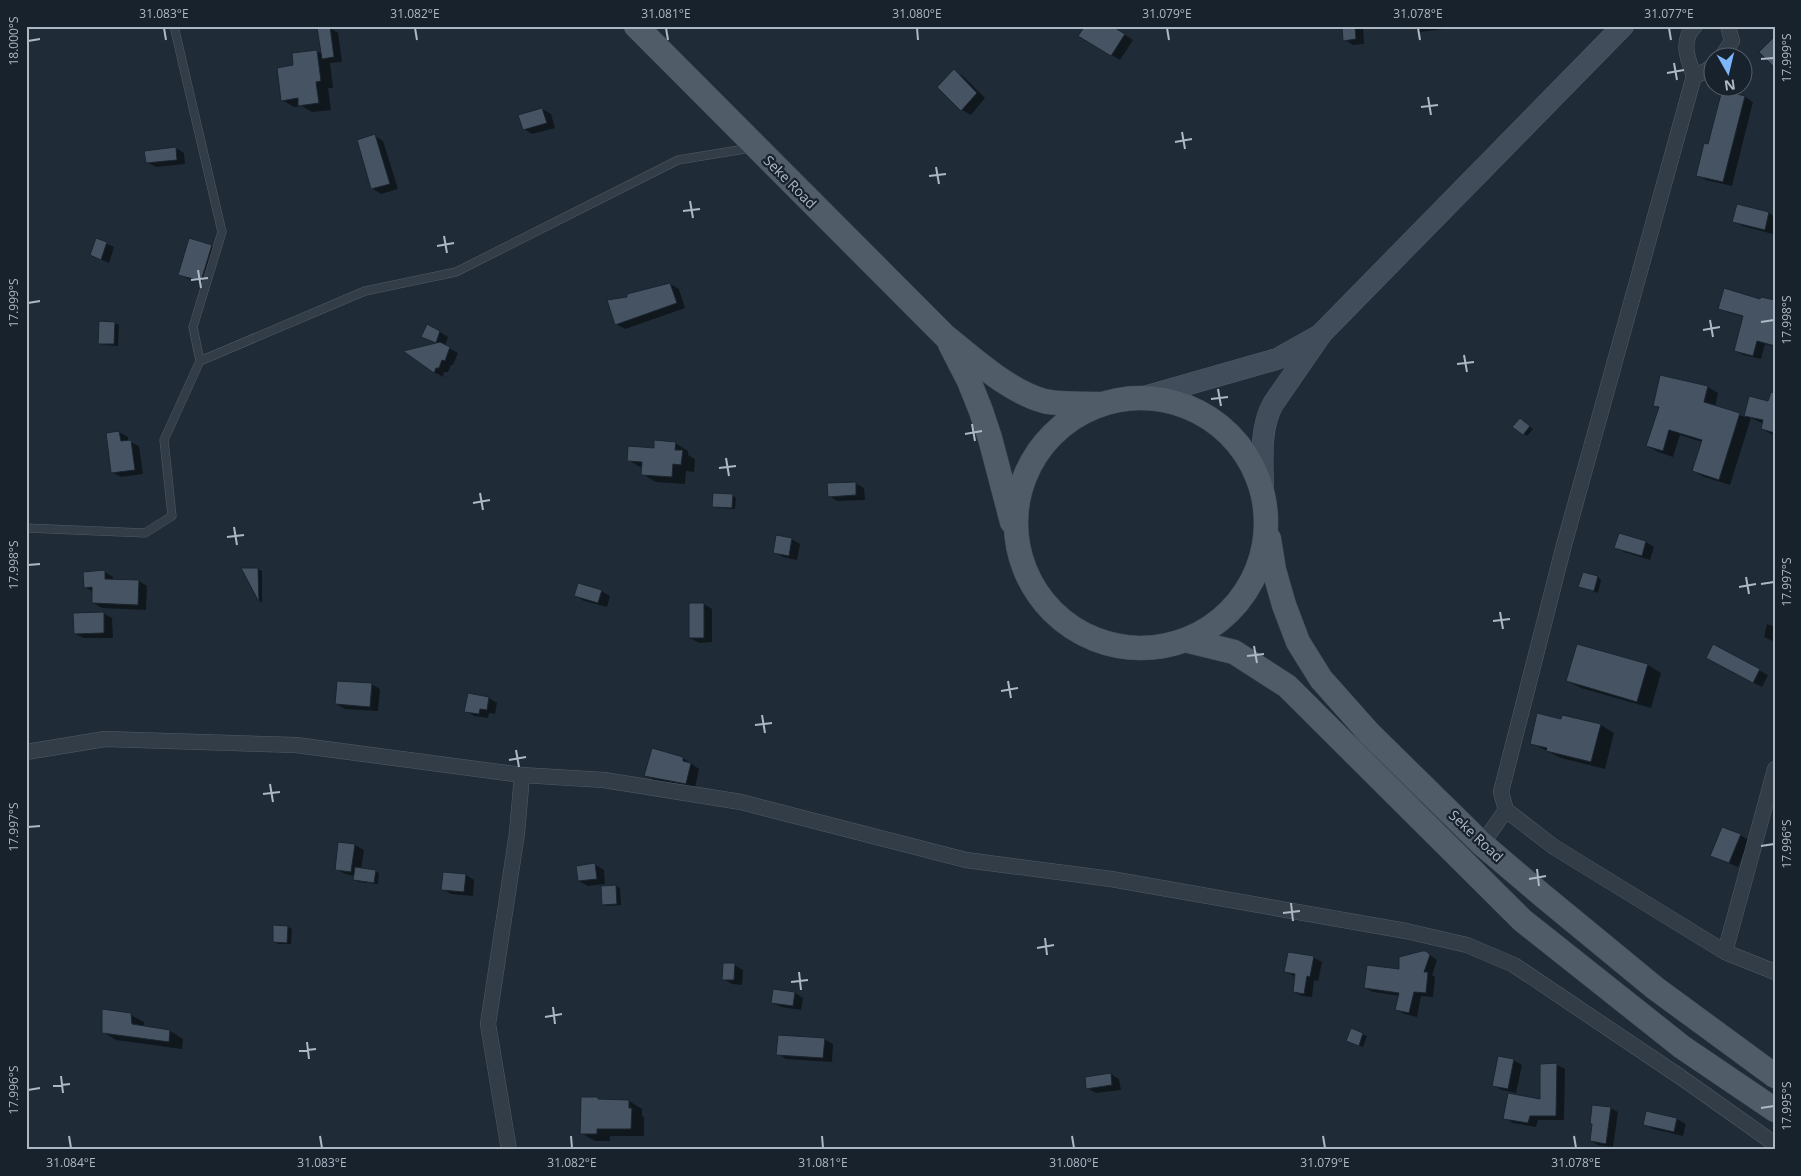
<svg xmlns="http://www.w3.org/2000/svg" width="1801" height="1176" font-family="'Open Sans',sans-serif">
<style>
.shadow{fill:#0007}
.building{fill:#455362;stroke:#1a242f}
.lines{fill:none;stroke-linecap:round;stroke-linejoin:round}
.lane-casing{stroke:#505b66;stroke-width:9}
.street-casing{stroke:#505b66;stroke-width:16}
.secondary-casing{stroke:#505b66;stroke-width:22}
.primary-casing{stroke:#3f4955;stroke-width:25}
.lane{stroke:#333d48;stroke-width:8}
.street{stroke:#333d48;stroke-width:15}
.secondary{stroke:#414d5b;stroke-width:21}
.primary{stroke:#505c68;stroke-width:24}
.ticks{fill:none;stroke:#adb8c5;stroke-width:2}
.labels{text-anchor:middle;stroke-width:4.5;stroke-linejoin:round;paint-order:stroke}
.street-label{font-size:14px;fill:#adb8c5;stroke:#18222d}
.neatline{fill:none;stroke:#adb8c5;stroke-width:2}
.ticks-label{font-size:12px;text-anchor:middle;fill:#adb8c5}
</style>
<rect width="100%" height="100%" fill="#1f2c38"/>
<path class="shadow" d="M1111,26l22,14 -13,20 -40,-24z
M1343,26h20l1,18 -11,1 -8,-5z
M1410,26h58l-48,6z
M330,28l8,5 4,29 -12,1 3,25h-5l3,22 -19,2 -10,-6 -8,1 -12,-7 13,-33 22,-16 5,3z
M954,71l9,5 22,22 -14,17 -9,-5 -23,-23z
M1723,91l22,6 8,5 -21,84 -26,-6 -9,-5 12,-30z
M542,109l9,5 4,14 -23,6 -8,-5z
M375,136l8,5 15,48 -17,5 -8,-5 -15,-48z
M176,148l8,5 1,11 -29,3 -9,-5z
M1737,205l32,8 6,4 -2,17 -31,-8 -8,-5z
M97,239l17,8 -5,16 -18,-8z
M211,246l9,5 -10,34 -22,-6 -8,-5z
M670,284l9,5 6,19 -60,21 -9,-5 13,-26z
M1761,300l14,1v46l-10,-3 -4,15 -18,-4 -8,-5 9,-33 -17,-5 -8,-4z
M115,323l4,2 -1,21 -14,-1 -4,-2z
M440,332l8,5 -3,9 13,7 -5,12h-2l-3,7h-4l-1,5 -9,-5 3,-28 -14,-7z
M1708,387l10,6 -3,14 30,10 5,-20 25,7v32l-13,-7 2,-5 -13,-6 -21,67 -26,-8 -11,-6 9,-29 -22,-7 -7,22 -15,-5 -11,-6 13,-37 -6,-4z
M1524,422l9,7 -6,7 -3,-2z
M119,432l9,5v4l11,5 4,28 -22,3 -9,-5z
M675,443l13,8v4l7,4 -1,13 -8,-1 -1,13 -29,-2 -14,-8v-6l-14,-8z
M855,483l9,5 1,12 -28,1 -8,-5z
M732,495l4,3 -1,11 -18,-1 -4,-2z
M791,539l9,5 -3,16 -14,-3 -9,-5z
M1646,542l8,5 -4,13 -26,-8 -8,-5z
M243,569h15l4,2v32l-2,-2z
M105,572l8,5v3l26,1 8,5 -1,24 -44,-2 -9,-5v-11l-8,-5z
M1598,577l3,3 -3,13 -18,-7z
M601,591l9,5 -3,11 -23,-6 -8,-5z
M704,604l8,5v33l-13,1 -9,-5z
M103,613l9,5 1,20h-29l-9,-4z
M1767,624l8,3v15l-11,-5z
M1578,646l70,19 13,8 -10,35 -70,-20 -13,-7z
M1714,646l54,29 -6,12 -46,-24z
M371,684l9,5 -2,22 -33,-2 -9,-5z
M489,698l8,5 -2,11 -6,-1 -1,5 -14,-2 -8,-5z
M1562,720l39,5 13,8 -9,36 -44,-11 -30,-15z
M683,758l16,11 -4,19 -41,-8 -9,-5z
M1740,835l9,5 -11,27 -26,-11z
M339,843l16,2 9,5 -3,19 14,2 4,2 -1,11 -19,-2 -4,-2v-4l-10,-2 -9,-5z
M595,865l9,5 1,14 -17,2 -9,-5z
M466,875l8,5 -1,16 -22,-2 -8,-5z
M616,886l4,2 1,17 -14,1 -4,-2z
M288,927l4,2 -1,15h-13l-4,-2z
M1426,952l11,8 -5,15 3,2 -2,20 -12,-1 -4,21 -13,-3 -7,-4 3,-14 -27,-4 -8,-4 35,-17z
M1289,953l25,5 8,4 -4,19 -4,-1 -2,17 -10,-1 -8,-4 2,-15 -11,-5z
M734,965l9,5 -1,15 -10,-1 -9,-5z
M795,993l8,5 -2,12 -20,-3 -9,-5z
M131,1015l13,7v5l26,4 13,8 -1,10 -66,-9 -13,-8z
M1351,1030l16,6 -4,11 -12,-4z
M824,1039l9,5 -1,18 -46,-3 -8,-5z
M1513,1060l9,5 -6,28 -14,-3 -9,-5z
M1557,1065l8,4 -1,51h-26l-2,7 -23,-4 -8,-5 37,-18z
M1111,1074l8,5 2,11 -25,3 -9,-5z
M598,1098l4,2 27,1 13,8v7l2,1v19h-34v5h-15l-14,-8z
M1610,1108l8,4 -5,35 -15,-2 -7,-4z
M1647,1112l30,7 9,5 -3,12 -30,-7 -9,-5z"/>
<path class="building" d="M330,26l4,31 -12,2 -5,-31z
M1085,26h27l13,8 -14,22 -33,-20z
M1342,26h13l1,13 -13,2z
M1775,36v32l-16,-16z
M317,50l4,31 -5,1 3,21 -21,3v-8l-17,3 -4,-33 16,-3 -1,-12z
M954,69l23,24 -16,18 -24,-24z
M1722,90l23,6 -22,86 -27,-6 8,-33 4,1z
M542,108l5,15 -24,7 -5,-15z
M375,134l15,50 -19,5 -14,-49z
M176,147l1,13 -31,3 -2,-12z
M1737,204l32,8 -4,18 -33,-8z
M96,238l11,4 -6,18 -11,-5z
M189,238l23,7 -11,36 -23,-6z
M670,283l7,20 -62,22 -8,-25 20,-3v-3z
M1724,288l36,11 1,-2 14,3v46l-18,-5 -4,15 -19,-5 9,-35 -25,-7z
M99,321l16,1 -1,22h-16z
M427,324l13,7 -4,12 4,-1 10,5 -5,14 -3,-1 -3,8h-3l-2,5 -31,-22 33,-8 -15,-6z
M1660,375l48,11 -4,16 36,11 -21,67 -27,-9 10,-31 -33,-10 -6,21 -17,-5 13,-39 -6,-1z
M1771,392l4,1v40l-14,-4 2,-9 -19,-4 5,-20 19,5z
M1520,418l10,8 -7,9 -11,-8z
M119,431l2,10 10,-1 4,30 -24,3 -5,-40z
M654,440l22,2 -1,8h8l-2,15 -8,-1 -1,13 -31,-2 1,-13 -15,-1 1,-15 26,2z
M856,482v13l-28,2 -1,-14z
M713,493l20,1 -1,14 -20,-1z
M1619,533l27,8 -4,15 -28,-8z
M776,535l16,3 -3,18 -16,-3z
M241,568h17l1,34z
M105,570v9l34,1 -1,25 -46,-2v-16l-8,1 -1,-16z
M1583,572l15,4 -4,15 -16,-4z
M578,583l24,7 -4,13 -24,-7z
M689,603h15v35h-15z
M104,612v21l-30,1 -1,-21z
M1577,644l71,20 -11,38 -71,-21z
M1713,644l47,25 -7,14 -47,-25z
M337,681l35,2 -2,24 -35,-3z
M468,693l21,4 -2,13 -7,-1 -1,5 -15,-2z
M1537,713l24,6 1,-4 39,9 -10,38 -45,-11 1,-3 -17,-4z
M652,748l31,9v4l8,2 -5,21 -42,-8z
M1722,827l19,7 -12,29 -19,-7z
M338,842l17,2 -4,28 -16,-2z
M595,863l2,16 -19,2 -2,-15z
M355,867l21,3 -2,13 -21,-3z
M443,872l23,2 -2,18 -23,-2z
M616,885l1,19 -15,1 -1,-19z
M273,925l15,1 -1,17 -14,-1z
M1422,951h4l4,4 -6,17h4l-2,21 -12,-1 -5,21 -14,-3 4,-17 -35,-5 3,-23 32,4v-12z
M1288,952l26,4 -4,21 -3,-1 -3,18 -11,-2 2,-18 -11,-2z
M723,963h12l-1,17h-12z
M773,989l22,3 -2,14 -22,-3z
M102,1009l29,4 1,11 38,6 -1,12 -67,-9z
M1351,1028l12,5 -4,13 -13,-5z
M778,1035l47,3 -2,20 -47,-3z
M1498,1056l16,3 -6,30 -16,-3z
M1557,1063l-1,53h-26l-2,7 -25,-4 5,-26 32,6v-35z
M1111,1073l1,12 -26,4 -1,-12z
M581,1097h17v2l31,1v8h3l-1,21h-34v5h-17z
M1592,1105l19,2 -5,37 -16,-3 2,-17h-2z
M1646,1111l31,7 -3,14 -31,-7z"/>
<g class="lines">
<defs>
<path id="lane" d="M174,26l48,206 -29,95 7,34
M26,528l119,5 27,-17 -8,-76 36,-79 165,-70 91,-19 222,-112 73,-12"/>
<path id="street" d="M1695,26c-15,14 -7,34 -1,50l-130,469 -63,247 5,18 48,37 171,105 50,20
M1721,58l11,-17 -4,-15
M1694,76l12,-5 8,-6
M26,752l79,-13 191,6 226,30 82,5 137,22 225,58 145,19 295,52 61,14 47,20 168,113 93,66
M1482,844l24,-34
M1725,952l50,-183
M509,1150l-21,-126 29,-191 5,-58"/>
<path id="secondary" d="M1140,398l137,-39 41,-23
M1263,491c0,-29 -4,-62 10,-87l49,-71 301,-307"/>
<path id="primary" d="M636,26l309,310c29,23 63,55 99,65 16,4 37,2 54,3
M950,344l19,37 12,30 9,27 22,84
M1016 523a125 125 0 1 1 250 0a125 125 0 1 1-250 0Z
M1269,539l5,31 10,35 14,37 23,37 48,54 113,111 60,51 113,93 120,88
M1185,640l49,12 53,34 235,234 160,127 93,63"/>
</defs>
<use href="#lane" class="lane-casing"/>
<use href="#street" class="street-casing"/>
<use href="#secondary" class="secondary-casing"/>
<use href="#primary" class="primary-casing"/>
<use href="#lane" class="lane"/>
<use href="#street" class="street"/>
<use href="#secondary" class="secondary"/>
<use href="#primary" class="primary"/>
</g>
<path class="ticks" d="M164,28l2,12M415,28l2,12M666,28l2,12M917,28l1,12M1167,28l2,12M1418,28l2,12M1669,28l2,12M28,41l12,-2M1761,59l13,-1M1674,63l3,17M1667,73l17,-3M1428,97l3,18M1421,107l17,-2M1182,132l3,17M1175,142l17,-3M936,167l3,17M929,176l17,-2M690,201l3,17M683,211l17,-2M444,236l3,17M437,246l17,-3M198,270l3,18M191,280l17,-2M28,303l12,-2M1710,320l3,17M1761,322l13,-2M1703,330l17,-3M1464,355l3,17M1457,364l17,-2M1218,389l3,17M1211,399l17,-2M972,424l3,17M965,434l17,-3M726,458l3,18M719,468l17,-2M480,493l3,17M473,503l17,-3M234,527l3,18M227,537l17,-2M28,565l12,-1M1746,577l3,17M1761,584l13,-2M1739,587l17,-3M1500,612l3,17M1493,621l17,-2M1254,646l3,17M1247,656l17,-2M1008,681l3,17M1001,691l17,-3M762,715l3,18M755,725l17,-2M516,750l3,17M509,760l17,-3M270,784l3,18M263,794l17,-2M28,827l12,-1M1761,846l13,-2M1537,869l2,17M1529,879l17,-3M1291,903l2,18M1283,913l17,-2M1045,938l2,17M1037,948l17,-3M799,972l2,18M791,982l17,-2M553,1007l2,17M545,1017l17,-3M307,1042l2,17M299,1051l17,-2M61,1076l2,17M53,1086l17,-2M28,1090l12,-2M1761,1108l13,-2M69,1136l2,12M320,1136l2,12M571,1136l1,12M822,1136l1,12M1072,1136l2,12M1323,1136l2,12M1574,1136l2,12"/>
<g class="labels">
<g class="street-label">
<text transform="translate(790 182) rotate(45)" y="5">Seke Road</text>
<text transform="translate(1476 836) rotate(43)" y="5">Seke Road</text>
</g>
</g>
<rect width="1801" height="1176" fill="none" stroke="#18222d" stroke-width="55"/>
<g transform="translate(1728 72) rotate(172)"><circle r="24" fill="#18222d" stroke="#545e6a"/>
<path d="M0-4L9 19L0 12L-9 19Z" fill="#7cb7fb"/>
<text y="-8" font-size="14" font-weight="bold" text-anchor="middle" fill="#adb8c5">N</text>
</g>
<rect x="28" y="28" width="1746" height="1120" class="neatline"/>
<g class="ticks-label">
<text x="164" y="18">31.083°E</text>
<text x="415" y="18">31.082°E</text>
<text x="666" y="18">31.081°E</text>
<text x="917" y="18">31.080°E</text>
<text x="1167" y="18">31.079°E</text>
<text x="1418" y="18">31.078°E</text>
<text x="1669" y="18">31.077°E</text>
<text transform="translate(14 41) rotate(-90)" y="4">18.000°S</text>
<text transform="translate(1787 58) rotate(-90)" y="4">17.999°S</text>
<text transform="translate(14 303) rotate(-90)" y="4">17.999°S</text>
<text transform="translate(1787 320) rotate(-90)" y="4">17.998°S</text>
<text transform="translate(14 565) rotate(-90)" y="4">17.998°S</text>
<text transform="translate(1787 582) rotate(-90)" y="4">17.997°S</text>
<text transform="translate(14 827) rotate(-90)" y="4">17.997°S</text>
<text transform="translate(1787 844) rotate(-90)" y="4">17.996°S</text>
<text transform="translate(14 1090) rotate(-90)" y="4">17.996°S</text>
<text transform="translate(1787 1106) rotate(-90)" y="4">17.995°S</text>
<text x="71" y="1167">31.084°E</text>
<text x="322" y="1167">31.083°E</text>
<text x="572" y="1167">31.082°E</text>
<text x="823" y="1167">31.081°E</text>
<text x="1074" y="1167">31.080°E</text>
<text x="1325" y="1167">31.079°E</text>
<text x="1576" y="1167">31.078°E</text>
</g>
</svg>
